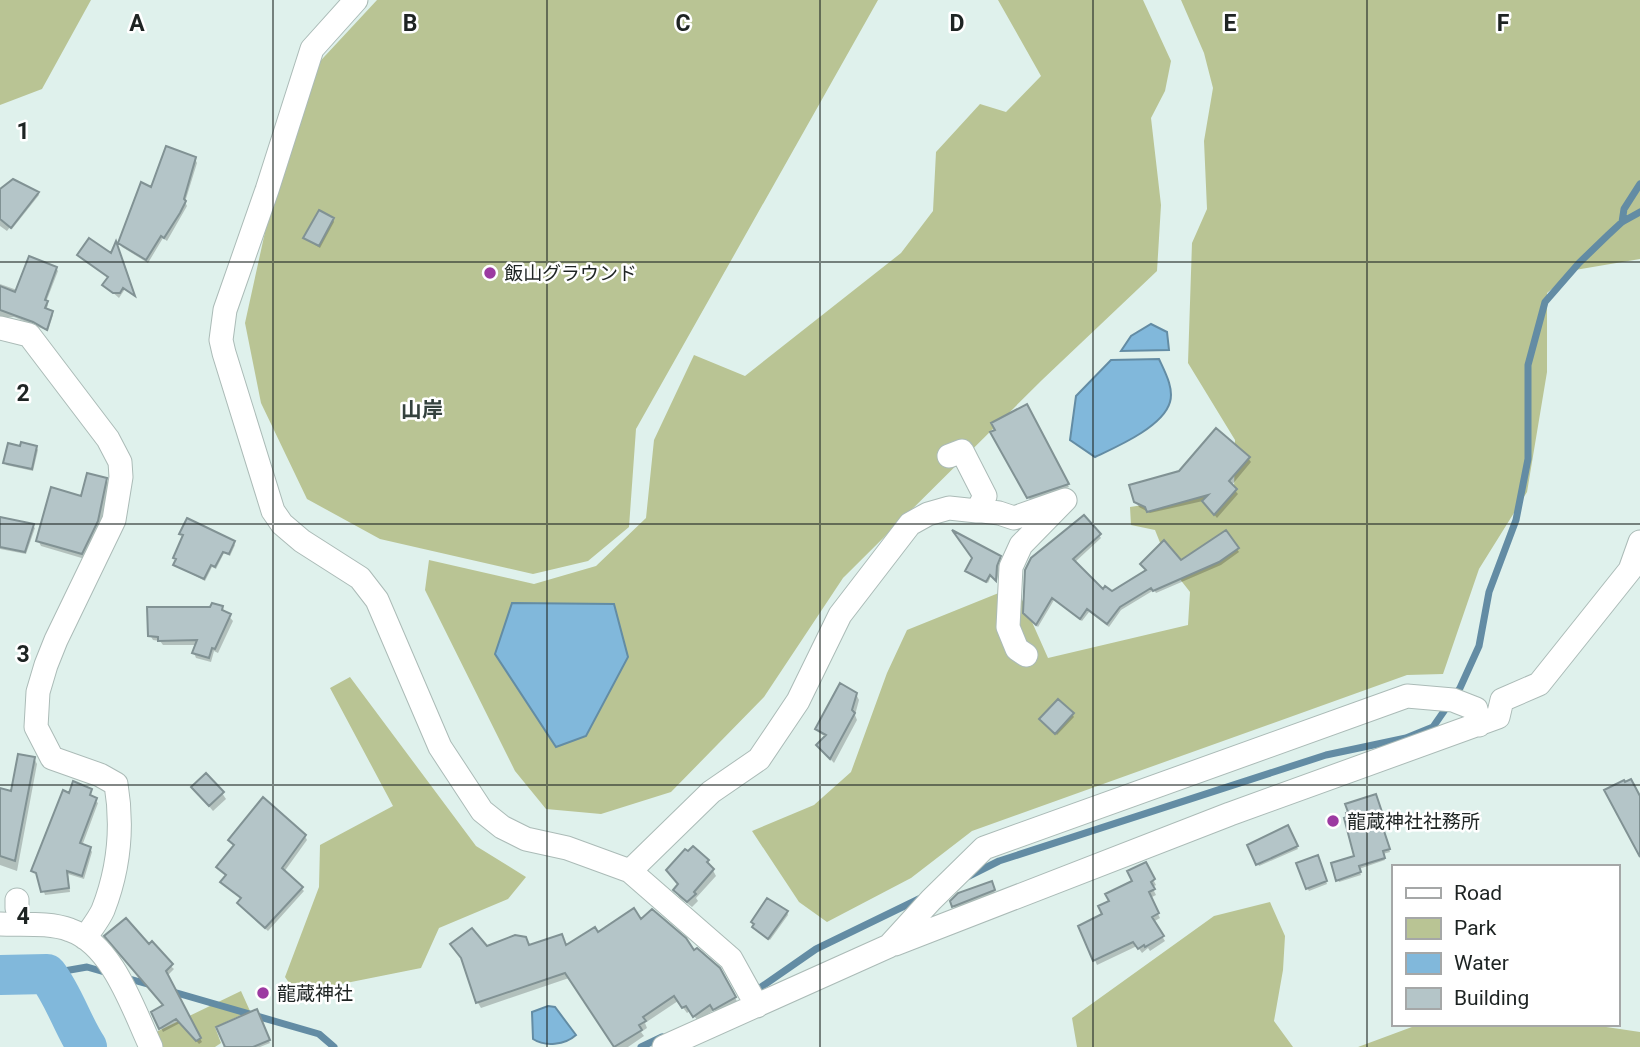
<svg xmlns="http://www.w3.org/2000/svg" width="1640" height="1047" font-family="Roboto,'Noto Sans JP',sans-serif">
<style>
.green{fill:#b9c494}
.water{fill:#81b8db;stroke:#638ca4;stroke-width:2}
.shadow{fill:#0003}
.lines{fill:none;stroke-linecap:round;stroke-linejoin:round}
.stream{stroke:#638ca4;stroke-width:7}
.river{stroke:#81b8db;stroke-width:40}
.building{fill:#b4c5c8;stroke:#819294;stroke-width:2}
.street-casing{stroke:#abbbb7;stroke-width:25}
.street{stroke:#fff;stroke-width:23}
.grid{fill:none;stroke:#1e2423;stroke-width:2;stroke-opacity:0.55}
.poi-dot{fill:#9c3aa1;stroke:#fff;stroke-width:2.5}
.labels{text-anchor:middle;stroke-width:5;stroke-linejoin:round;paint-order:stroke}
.poi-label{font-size:19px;fill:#1e2423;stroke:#fff;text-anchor:start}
.neighbourhood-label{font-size:21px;font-weight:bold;fill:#34423e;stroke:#fff}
.grid-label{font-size:23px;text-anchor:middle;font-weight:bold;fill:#1e2423;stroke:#fff;stroke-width:5;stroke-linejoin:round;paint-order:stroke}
</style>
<rect width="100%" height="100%" fill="#dff1ec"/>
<path class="green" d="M0,0h91l-49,89 -42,16z
M377,0h501l-242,429 -7,98 -41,34 -55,13 -153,-35 -73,-40 -46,-96 -16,-80 22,-100 44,-152z
M998,0h145l28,61 -6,30 -14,27 10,87 -4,66 -115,109 -199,198 -79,119 -93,95 -70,22 -55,-5 -31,-38 -90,-181 4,-30 105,24 62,-18 50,-48 8,-78 40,-85 51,21 156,-123 32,-42 3,-59 44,-48 26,8 35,-36z
M1181,0h459v259l-65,11 -28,23v79l-20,120 -48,77 -36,105 -36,1 -435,156 -61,47 -84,44 -28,-20 -47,-71 62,-26 37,-33 36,-99 20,-43 109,-44 32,72 140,-33 2,-33 -21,-27 -14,-35 -24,-5 -1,-18 104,-16 1,-51 -47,-77 4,-120 15,-34 -3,-68 9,-53 -9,-35z
M350,677l126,169 50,31 -18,22 -69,29 -18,40 -125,25 -11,-16 34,-90 1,-42 73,-39 -63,-118z
M1270,902l15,34 -2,34 -9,51 19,26h-216l-5,-29 142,-102z
M241,991l9,20 -35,16 6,16 -6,4h-54l-7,-14z
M1420,1024h166l54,8v15h-282z"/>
<path class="water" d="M1151,324l16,8 2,18 -48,1 10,-15z
M1159,359c6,13 15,29 11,43 -7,25 -54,45 -75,55l-25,-17 6,-44 35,-36z
M512,603l102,1 14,53 -42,79 -30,11 -61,-93z
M548,1006l7,1 21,28c-11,10 -31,12 -43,4l-1,-27z"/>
<path class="shadow" d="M195,159l2,4 -12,39 2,4 -20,35 -4,-3 -15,25 -26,-16 -2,-4 32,-54z
M0,191l38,2 1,2 -27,34 -2,-2 -3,4 -7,-5z
M333,219l1,3 -14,26 -13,-8 -2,-2z
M79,255l46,34 -6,9 -15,-13 5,-7z
M56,268l2,3 -12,31 2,3 -2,5 7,5 -5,16 -34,-14 -14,1v-34l17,6z
M1026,406l43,81 -39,13 -38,-67z
M36,447l2,3 -5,21 -27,-6 -1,-3z
M1248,458l3,4 -20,24 7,8 -21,24 -14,-17 -53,12 -11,-6 -3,-5z
M106,479l3,5 -9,43 -15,32 -44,-13 -3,-6 44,-42z
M0,519l33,7 2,2 -9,26 -26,-5z
M1225,532l14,20 -18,13 -65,28 -2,-3 -33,20 -12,17 -20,-15 -7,9 -28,-21 -16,27 -14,-14 3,-42 72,-36 2,3 -27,25 29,29 9,1 69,-30z
M181,534l52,9 2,2 -5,11 -6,-3 -8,16 -4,-2 -7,14 -30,-16 8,-29z
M1000,557l1,2 -4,22 -6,-5 -3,7 -21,-12 7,-13z
M222,608l11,13 -15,32 -4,-2 -3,11 -15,-4 -2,-5 3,-8h-34l-3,-4 -7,-1 -3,-5z
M856,694l3,6 -4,15 2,5 -23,43 -12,-13 4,-13 -5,-3 -4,-5z
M1072,714l2,3 -17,18 -14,-14z
M34,758l3,6 -20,107 -17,-6v-75l13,3z
M193,787l29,6 4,6 -13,12z
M91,790v7l7,6 -16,43 8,2 2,4 -8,27 -16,-5 2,18 -25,3 -6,-19 -6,-5 37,-76z
M1376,799l10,27 -4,2 8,24 -7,2 2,6 -26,9 2,6 -22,7 -1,-2 18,-23z
M1287,828l11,21 -39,17 -10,-21z
M305,836l2,4 -23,32 20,19 -36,40 -27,-24 -2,-4 3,-4 -17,-14 2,-9 -9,-9 17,-21 -5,-6z
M1318,860l9,24 -18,7 -2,-3z
M708,861l8,15 -20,22 2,3 -6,6 -13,-10 -3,-7 3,-5 -11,-14z
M1145,864l11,21 -4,2 4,8 -6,3 10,20 -7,4 12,19 -15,10 -2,-3 -6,5 -5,-7 -40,19 -17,-38 24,-12 7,-14 24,-19z
M993,885l2,8 -40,16 -3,-7z
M787,912l1,3 -18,25 -16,-13 -1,-5z
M641,921l77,48 20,34 -20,12 -4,-5 -16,11 -8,-10 -3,2 -9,-12 -33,22 2,5 -6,4 3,4 -16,11h-13l-46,-69 -88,30 -3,-5 -15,-42 23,-13 80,-1z
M149,947l25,22 -7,7 35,66 -3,2 -19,-21 -17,9 -10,-19 12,-7z
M256,1012l14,31 -10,4h-37z"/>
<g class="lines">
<path class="stream" d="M1622,222l2,-13 16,-25
M969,876l30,-15 327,-106 80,-17 27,-11 27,-39 19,-42 10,-54 27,-72 12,-61v-94l17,-63 34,-39 29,-28 14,-13 18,-10
M47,974l40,-7 21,6
M126,978l25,7
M170,991l149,43 15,13
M754,992l62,-43 107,-52
M641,1047l21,-10"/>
<path class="river" d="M0,975l47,-1c17,22 25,50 40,73"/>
</g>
<path class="building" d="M166,146l30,11 -12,42 2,2 -6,12 -16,25 -3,-2 -15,24 -28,-17 23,-61 10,5z
M13,179l26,13 -28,36 -11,-9v-30z
M319,210l15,8 -15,28 -16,-8z
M89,238l22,15 5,-12 19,55 -12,-8 -3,5h-7l-11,-8 6,-8 -31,-22z
M29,256l28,11 -12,33 3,1 -3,7 8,3 -6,19 -14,-8 -33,-12v-24l15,6z
M1027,404l42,80 -42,14 -37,-66 5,-2 -4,-7z
M1216,428l34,29 -21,24 8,8 -23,26 -12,-14 6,-6 -61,17 -2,-5 -11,-5 -5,-17 50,-14z
M21,442l16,4 -5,23 -29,-6 5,-20 12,3z
M87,473l20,5 -9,43 -16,33 -46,-13 15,-54 30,9z
M1084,515l17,19 -28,25 30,30 2,-3 7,5 34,-21 -6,-6 24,-24 17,20 45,-30 13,18 -20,14 -66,29 -2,-3 -31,19 -13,17 -20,-15 -7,10 -28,-21 -16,27 -13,-12 2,-43 6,-12z
M0,517l34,7 -9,28 -25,-5z
M187,518l48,23 -6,13 -6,-2 -8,15 -4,-2 -7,14 -31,-14 3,-6 -3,-1 10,-23 -4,-1z
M952,530l49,26 -4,10 -1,15 -6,-6 -4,7 -21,-11 7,-13z
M212,603l11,3 -1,4 9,4 -16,35 -3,-1 -3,10 -17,-5 5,-13 -39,1v-4l-10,-1 -1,-29h63z
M840,683l17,10 -5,17 3,3 -25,46 -14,-14 10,-10 -11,-6z
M1058,699l16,14 -19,21 -16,-15z
M18,754l17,3 -20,104 -15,-5v-68l11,3z
M206,773l18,19 -15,14 -18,-19z
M1631,779l9,17v61l-36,-67 20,-10 1,2z
M73,781l19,8 -2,6 7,3 -17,45 11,4 -9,29 -15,-5 2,17 -28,4 -5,-19 -5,-2 32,-81 6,3z
M1376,794l10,30 -4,1 8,24 -7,2 2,7 -26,8 2,6 -25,9 -5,-18 23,-7 -10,-38 3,-1 -1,-4 2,-1 -3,-8z
M263,797l43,38 -24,33 21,19 -38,41 -28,-25 4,-5 -21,-16 6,-7 -10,-8 18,-22 -6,-5z
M1288,825l10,21 -42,19 -9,-20z
M693,846l16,14 -2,2 7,7 -20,23 2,2 -9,8 -14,-12 5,-6 -12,-14 19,-21 3,2z
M1318,855l9,26 -21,8 -10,-26z
M1146,862l9,17 -4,3 4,7 -6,3 10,21 -7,4 12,19 -19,11 -1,-2 -6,4 -5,-7 -40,19 -15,-35 24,-12 -4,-8 11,-5 -4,-7 27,-13 -5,-10z
M992,881l3,9 -43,17 -2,-6 8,-8z
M767,898l21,13 -20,28 -16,-12 2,-3 -3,-2z
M634,908l7,11 11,-10 34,29 8,12 3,-2 23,20 16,29 -23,13 -3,-5 -17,12 -7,-11 -4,2 -8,-12 -31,21 3,4 -7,4 3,5 -28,17 -49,-74 -89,30 -15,-45 -11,-14 22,-16 15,18 28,-11 11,2 3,8 33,-11 4,11 29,-18 3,5z
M126,918l23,26 3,-3 21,23 -7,7 35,67 -5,3 -20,-22 -17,10 -8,-17 12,-7 -59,-69z
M257,1009l13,31 -17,7h-28l-9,-20z"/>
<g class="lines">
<defs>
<path id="street" d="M356,0l-44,49 -45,141 -42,120 -4,30 3,13 49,158 9,13 20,17 58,37 17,22 63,147 42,64 20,16 24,12 41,9 63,23 101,88 26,47
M0,328l29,7 79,104 12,23 1,15 -7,43 -58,120 -10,25 -8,27 -2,35 16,31 48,17 16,9c7,42 3,85 -13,126 -4,9 -12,19 -18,28
M975,510l24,3 15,5 51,-18 -44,45 -10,22 -3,60 9,22 9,6
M630,871l81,-79 48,-33 39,-58 42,-86 70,-91 18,-10 21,-6 28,3 8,-15 -23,-45 -13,5
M17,908v-8
M0,924c22,1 49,-2 70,6 43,15 63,79 81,117
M895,944l335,-130 268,-97 4,-17 37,-16 91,-114 10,-28
M664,1047l225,-101 42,-46 53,-52 423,-152 46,4 23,9 3,16"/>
</defs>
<use href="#street" class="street-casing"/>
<use href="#street" class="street"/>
</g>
<path class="grid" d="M273,0v1047M547,0v1047M820,0v1047M1093,0v1047M1367,0v1047M0,262h1640M0,524h1640M0,785h1640"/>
<g class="poi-dot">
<circle cx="490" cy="273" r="7"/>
<circle cx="1333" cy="821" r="7"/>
<circle cx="263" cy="993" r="7"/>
</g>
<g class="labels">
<g class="poi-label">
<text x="504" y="280">飯山グラウンド</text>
<text x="1347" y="828">龍蔵神社社務所</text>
<text x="277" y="1000">龍蔵神社</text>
</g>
<g class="neighbourhood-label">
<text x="422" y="417">山岸</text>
</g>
</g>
<g class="grid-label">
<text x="137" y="31">A</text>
<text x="410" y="31">B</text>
<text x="683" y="31">C</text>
<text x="957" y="31">D</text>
<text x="1230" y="31">E</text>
<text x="1503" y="31">F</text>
<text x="23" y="139">1</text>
<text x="23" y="401">2</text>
<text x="23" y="662">3</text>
<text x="23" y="924">4</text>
</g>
<rect x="1392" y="865" width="228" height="161" fill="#ffffff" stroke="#a5a7a7" stroke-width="2"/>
<rect x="1406" y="888" width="35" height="10" fill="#ffffff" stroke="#a5a7a7" stroke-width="2"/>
<text x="1454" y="900" font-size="21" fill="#1e2423">Road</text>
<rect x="1406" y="918" width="35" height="21" fill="#b9c494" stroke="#a5a7a7" stroke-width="2"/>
<text x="1454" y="935" font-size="21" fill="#1e2423">Park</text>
<rect x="1406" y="953" width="35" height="21" fill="#81b8db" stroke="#a5a7a7" stroke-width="2"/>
<text x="1454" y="970" font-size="21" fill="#1e2423">Water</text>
<rect x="1406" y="988" width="35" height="21" fill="#b4c5c8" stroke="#a5a7a7" stroke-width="2"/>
<text x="1454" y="1005" font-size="21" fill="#1e2423">Building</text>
</svg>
